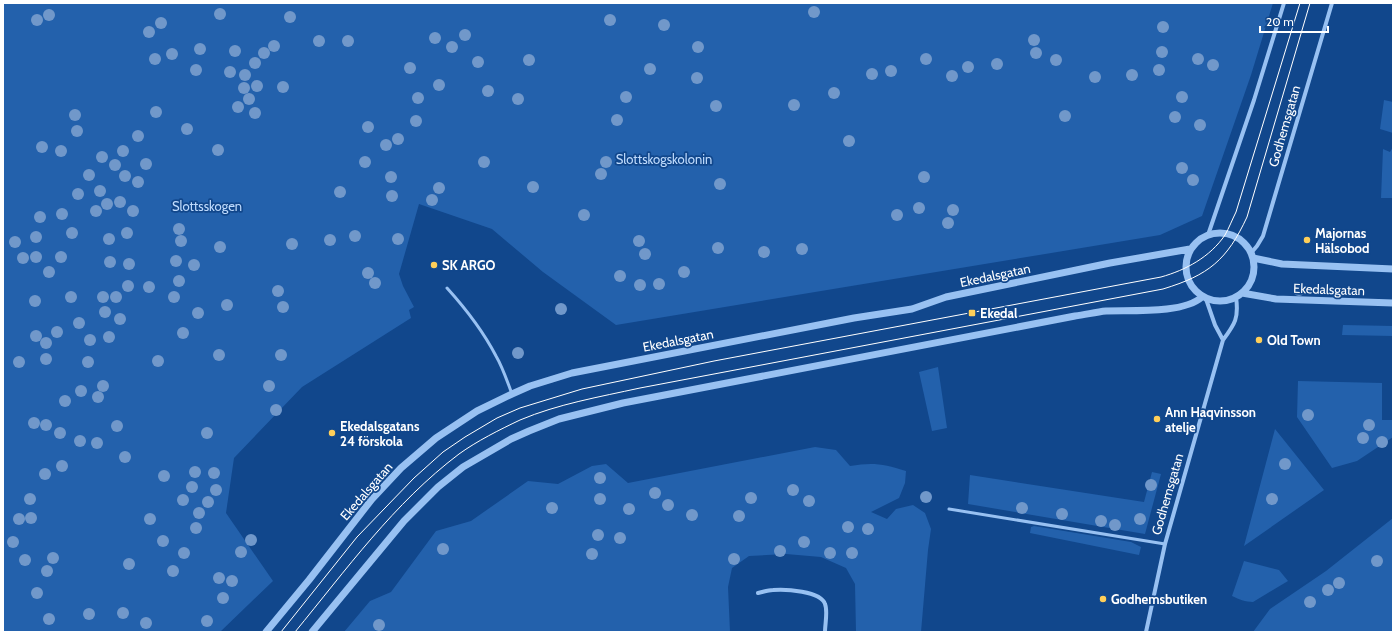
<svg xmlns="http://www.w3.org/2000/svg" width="1396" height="635" font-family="Cabin,sans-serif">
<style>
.green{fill:#2361ac}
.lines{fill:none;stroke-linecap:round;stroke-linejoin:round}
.service{stroke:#98c1f2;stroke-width:3}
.minor{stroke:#98c1f2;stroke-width:4}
.tertiary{stroke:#98c1f2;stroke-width:7}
.tram{stroke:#fff;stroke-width:1}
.tree{fill:#7198ca}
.poi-dot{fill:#ffcf59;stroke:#11478c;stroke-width:1.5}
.labels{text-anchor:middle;stroke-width:3.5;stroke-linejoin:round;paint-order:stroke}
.street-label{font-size:13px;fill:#fff;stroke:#11478c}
.park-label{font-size:13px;fill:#bfdbfd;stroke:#11478c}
.poi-label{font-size:13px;font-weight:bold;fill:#fff;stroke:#11478c;text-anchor:start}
</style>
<rect width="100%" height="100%" fill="#11478c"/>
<path class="green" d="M3,3h1270l-22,72 -49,141 -42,19 -544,90 -73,-53 -51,-43 -73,-25 -20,70 4,12 11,21 -5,3 2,8 -109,69 -68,71 -8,55 47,68 -53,51h-217z
M1384,100l9,2v31l-13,-4z
M1393,147v51h-12l2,-49 7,3z
M1343,325l50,1v10l-51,-1z
M938,367l9,61 -15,3 -13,-59z
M1298,381l84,2v37h11v17l-36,24 -25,7 -35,-51z
M1275,429l49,61 -80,56z
M815,447l21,3 14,16c23,-4 34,-2 56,5l-1,12 -6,15 -28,14 16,7 9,-10 17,-4 12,8 6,16 -3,21 -7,82h-65l-1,-48 -9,-16 -25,-11 -35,-3 -37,2 -17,12 -4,19 2,45h-386l26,-31 21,-9 45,-61 35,-10 57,-40 30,3 34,-18 14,-2 22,19z
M1152,472l9,2 -16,60 -177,-30 2,-29 174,27z
M1393,518v114h-140l17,-23 56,-38z
M1034,526l97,16 10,5 -2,8 -109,-22 1,-6z
M1244,561l35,9 9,11 -35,21c-7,0 -15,-3 -21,-6z"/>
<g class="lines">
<path class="service" d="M447,288c19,21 36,43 49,68 7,12 11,25 16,38
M949,509l216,35"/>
<path class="minor" d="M1208,235l46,-135 30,-97
M1251,253l6,-7 6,-10 69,-233
M1206,299l9,26 8,15
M758,593c5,-1 10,-3 15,-3 12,-1 48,1 52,14 3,7 0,20 0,28
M1146,632l19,-88 58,-204c12,-16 16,-22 13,-43"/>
<path class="tertiary" d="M1186 267a34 34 0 1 1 68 0a34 34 0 1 1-68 0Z
M1253,258l29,6 111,5
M1242,293l34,6 117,4
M266,632l43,-52 63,-81 29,-31 35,-30 41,-27 35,-17 18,-8 42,-13 282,-55 58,-9 34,-12 164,-34 80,-14
M312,632l92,-111 34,-34 25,-20 48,-28 18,-8 30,-12 64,-16 452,-87c10,-1 20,-4 31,-5 25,-1 77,3 96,-14"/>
<path class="tram" d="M281,632l76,-95 57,-59 29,-26 22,-15 32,-19 23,-10 62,-19 132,-28 447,-84c25,-7 49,-20 64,-42 4,-7 7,-15 11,-23l64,-209
M295,632c51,-62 99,-129 164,-178 18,-13 40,-24 61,-34 38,-16 79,-23 120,-32l523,-99c46,-14 64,-29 84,-72l63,-214"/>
</g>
<g class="tree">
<circle cx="814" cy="12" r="6"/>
<circle cx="220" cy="14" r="6"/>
<circle cx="49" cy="15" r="6"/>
<circle cx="290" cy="17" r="6"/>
<circle cx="37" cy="20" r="6"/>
<circle cx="610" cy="20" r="6"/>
<circle cx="161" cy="23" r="6"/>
<circle cx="664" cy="25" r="6"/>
<circle cx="1163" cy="27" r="6"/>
<circle cx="149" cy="32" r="6"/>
<circle cx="465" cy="35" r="6"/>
<circle cx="435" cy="38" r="6"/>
<circle cx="1034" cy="40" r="6"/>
<circle cx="319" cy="41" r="6"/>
<circle cx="348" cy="41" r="6"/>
<circle cx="274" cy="46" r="6"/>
<circle cx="452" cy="47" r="6"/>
<circle cx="698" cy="47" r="6"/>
<circle cx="200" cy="49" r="6"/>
<circle cx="235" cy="51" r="6"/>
<circle cx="1162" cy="52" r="6"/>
<circle cx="264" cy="53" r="6"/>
<circle cx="1036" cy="53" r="6"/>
<circle cx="172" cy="54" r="6"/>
<circle cx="155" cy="59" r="6"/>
<circle cx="926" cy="59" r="6"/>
<circle cx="1198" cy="59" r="6"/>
<circle cx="529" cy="60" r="6"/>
<circle cx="1056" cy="60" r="6"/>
<circle cx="478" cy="62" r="6"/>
<circle cx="255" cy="63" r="6"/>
<circle cx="997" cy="64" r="6"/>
<circle cx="1213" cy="65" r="6"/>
<circle cx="968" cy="67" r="6"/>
<circle cx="410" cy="68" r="6"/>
<circle cx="650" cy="69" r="6"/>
<circle cx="196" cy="70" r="6"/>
<circle cx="1159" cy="70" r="6"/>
<circle cx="891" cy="71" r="6"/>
<circle cx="230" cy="72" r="6"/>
<circle cx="872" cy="74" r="6"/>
<circle cx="245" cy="75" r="6"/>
<circle cx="1132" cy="75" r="6"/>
<circle cx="952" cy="76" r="6"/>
<circle cx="1095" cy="77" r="6"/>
<circle cx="697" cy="78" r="6"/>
<circle cx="439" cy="85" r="6"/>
<circle cx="257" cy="86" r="6"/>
<circle cx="283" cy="87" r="6"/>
<circle cx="244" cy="88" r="6"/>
<circle cx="488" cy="91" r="6"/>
<circle cx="834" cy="93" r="6"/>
<circle cx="626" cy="97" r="6"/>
<circle cx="1182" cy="97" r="6"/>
<circle cx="418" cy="98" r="6"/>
<circle cx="249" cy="99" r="6"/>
<circle cx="518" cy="99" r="6"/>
<circle cx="794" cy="105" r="6"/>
<circle cx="716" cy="106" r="6"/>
<circle cx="238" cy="107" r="6"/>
<circle cx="156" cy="112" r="6"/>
<circle cx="255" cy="113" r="6"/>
<circle cx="75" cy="115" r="6"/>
<circle cx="1065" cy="116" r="6"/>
<circle cx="1175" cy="117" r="6"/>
<circle cx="617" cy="120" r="6"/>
<circle cx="416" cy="121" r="6"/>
<circle cx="1200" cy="125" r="6"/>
<circle cx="368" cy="127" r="6"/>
<circle cx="187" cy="129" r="6"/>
<circle cx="77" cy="131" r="6"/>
<circle cx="138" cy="136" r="6"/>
<circle cx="398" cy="139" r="6"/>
<circle cx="849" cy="141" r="6"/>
<circle cx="386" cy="145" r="6"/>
<circle cx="42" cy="147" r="6"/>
<circle cx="218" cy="150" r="6"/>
<circle cx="61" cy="151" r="6"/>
<circle cx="123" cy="151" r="6"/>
<circle cx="102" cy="157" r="6"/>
<circle cx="365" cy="162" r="6"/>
<circle cx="484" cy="162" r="6"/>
<circle cx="606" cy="162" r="6"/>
<circle cx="146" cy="164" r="6"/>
<circle cx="115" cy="165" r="6"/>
<circle cx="1182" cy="168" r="6"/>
<circle cx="601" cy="174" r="6"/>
<circle cx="89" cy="175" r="6"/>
<circle cx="125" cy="176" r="6"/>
<circle cx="391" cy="177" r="6"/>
<circle cx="924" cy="177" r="6"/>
<circle cx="1193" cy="180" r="6"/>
<circle cx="138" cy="182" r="6"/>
<circle cx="720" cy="184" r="6"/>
<circle cx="533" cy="187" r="6"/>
<circle cx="439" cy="188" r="6"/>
<circle cx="100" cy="191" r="6"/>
<circle cx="340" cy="192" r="6"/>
<circle cx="78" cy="194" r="6"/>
<circle cx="392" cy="196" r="6"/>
<circle cx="432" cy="200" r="6"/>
<circle cx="120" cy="202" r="6"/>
<circle cx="107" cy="204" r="6"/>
<circle cx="919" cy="208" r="6"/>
<circle cx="953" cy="210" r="6"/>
<circle cx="96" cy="211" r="6"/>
<circle cx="133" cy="211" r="6"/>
<circle cx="62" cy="214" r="6"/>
<circle cx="584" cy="215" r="6"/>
<circle cx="897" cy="215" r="6"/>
<circle cx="40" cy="217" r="6"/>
<circle cx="948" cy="223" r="6"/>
<circle cx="179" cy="229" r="6"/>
<circle cx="72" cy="233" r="6"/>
<circle cx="127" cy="233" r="6"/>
<circle cx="355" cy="236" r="6"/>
<circle cx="36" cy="237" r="6"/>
<circle cx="109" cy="239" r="6"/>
<circle cx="398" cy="239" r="6"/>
<circle cx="330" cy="240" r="6"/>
<circle cx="181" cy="241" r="6"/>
<circle cx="639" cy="241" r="6"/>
<circle cx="15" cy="242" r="6"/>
<circle cx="292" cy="244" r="6"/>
<circle cx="220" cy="247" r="6"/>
<circle cx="718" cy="248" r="6"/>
<circle cx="802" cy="249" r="6"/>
<circle cx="764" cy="252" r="6"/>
<circle cx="645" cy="254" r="6"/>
<circle cx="36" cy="257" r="6"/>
<circle cx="61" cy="257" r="6"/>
<circle cx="23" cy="258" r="6"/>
<circle cx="176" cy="261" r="6"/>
<circle cx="110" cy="262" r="6"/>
<circle cx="129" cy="264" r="6"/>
<circle cx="194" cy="265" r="6"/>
<circle cx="49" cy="272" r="6"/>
<circle cx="684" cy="272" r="6"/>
<circle cx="368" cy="273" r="6"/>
<circle cx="620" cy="276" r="6"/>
<circle cx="179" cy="281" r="6"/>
<circle cx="375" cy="283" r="6"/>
<circle cx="659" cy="284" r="6"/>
<circle cx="640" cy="285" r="6"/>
<circle cx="128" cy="286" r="6"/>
<circle cx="149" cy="287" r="6"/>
<circle cx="1299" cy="290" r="6"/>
<circle cx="278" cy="291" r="6"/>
<circle cx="71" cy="297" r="6"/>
<circle cx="103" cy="297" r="6"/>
<circle cx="116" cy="297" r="6"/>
<circle cx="174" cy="297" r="6"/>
<circle cx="35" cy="301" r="6"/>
<circle cx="227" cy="305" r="6"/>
<circle cx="283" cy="307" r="6"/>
<circle cx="561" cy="309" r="6"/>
<circle cx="105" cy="312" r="6"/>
<circle cx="198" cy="313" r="6"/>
<circle cx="120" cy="319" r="6"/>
<circle cx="79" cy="323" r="6"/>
<circle cx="57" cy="332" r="6"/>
<circle cx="183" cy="333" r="6"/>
<circle cx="36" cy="336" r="6"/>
<circle cx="109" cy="337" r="6"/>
<circle cx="90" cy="340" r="6"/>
<circle cx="46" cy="343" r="6"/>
<circle cx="518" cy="353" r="6"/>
<circle cx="219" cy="355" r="6"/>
<circle cx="281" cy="355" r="6"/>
<circle cx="46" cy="359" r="6"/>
<circle cx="158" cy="361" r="6"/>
<circle cx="19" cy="362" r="6"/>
<circle cx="88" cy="362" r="6"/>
<circle cx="103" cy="386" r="6"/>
<circle cx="269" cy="386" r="6"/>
<circle cx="81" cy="391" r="6"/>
<circle cx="98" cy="397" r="6"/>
<circle cx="65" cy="401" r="6"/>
<circle cx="276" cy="410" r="6"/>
<circle cx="1308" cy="415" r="6"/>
<circle cx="34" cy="423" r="6"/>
<circle cx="46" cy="425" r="6"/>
<circle cx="1369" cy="425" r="6"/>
<circle cx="117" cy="426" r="6"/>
<circle cx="60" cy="433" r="6"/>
<circle cx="207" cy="433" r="6"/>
<circle cx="1363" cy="438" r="6"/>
<circle cx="80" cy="441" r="6"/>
<circle cx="1382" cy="442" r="6"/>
<circle cx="97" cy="443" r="6"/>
<circle cx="125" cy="457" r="6"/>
<circle cx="1285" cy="464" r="6"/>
<circle cx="62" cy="466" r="6"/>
<circle cx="195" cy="472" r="6"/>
<circle cx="214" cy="473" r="6"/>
<circle cx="45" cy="474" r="6"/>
<circle cx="164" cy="476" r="6"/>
<circle cx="600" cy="478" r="6"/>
<circle cx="1151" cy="485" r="6"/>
<circle cx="192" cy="487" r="6"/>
<circle cx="216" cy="490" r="6"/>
<circle cx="793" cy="490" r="6"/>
<circle cx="655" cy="493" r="6"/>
<circle cx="926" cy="497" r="6"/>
<circle cx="751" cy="498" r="6"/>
<circle cx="30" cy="499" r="6"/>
<circle cx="600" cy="499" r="6"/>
<circle cx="1272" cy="499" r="6"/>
<circle cx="183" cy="500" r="6"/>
<circle cx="809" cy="501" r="6"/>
<circle cx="208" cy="502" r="6"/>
<circle cx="668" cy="505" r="6"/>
<circle cx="552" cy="508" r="6"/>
<circle cx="1022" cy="508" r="6"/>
<circle cx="629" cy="509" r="6"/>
<circle cx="199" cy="513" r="6"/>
<circle cx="1062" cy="514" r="6"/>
<circle cx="692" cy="515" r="6"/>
<circle cx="739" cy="516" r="6"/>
<circle cx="31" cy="518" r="6"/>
<circle cx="19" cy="519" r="6"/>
<circle cx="150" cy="519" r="6"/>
<circle cx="1140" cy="519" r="6"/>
<circle cx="1101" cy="521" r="6"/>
<circle cx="1115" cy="525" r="6"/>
<circle cx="848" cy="527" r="6"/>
<circle cx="196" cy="528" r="6"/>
<circle cx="868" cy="529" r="6"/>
<circle cx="598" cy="535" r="6"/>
<circle cx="620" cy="538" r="6"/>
<circle cx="251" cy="540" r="6"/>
<circle cx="163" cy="541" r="6"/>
<circle cx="13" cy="542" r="6"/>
<circle cx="804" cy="542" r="6"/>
<circle cx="443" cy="549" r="6"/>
<circle cx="780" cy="551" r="6"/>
<circle cx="241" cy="552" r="6"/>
<circle cx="184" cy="553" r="6"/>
<circle cx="830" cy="553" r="6"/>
<circle cx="852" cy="553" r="6"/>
<circle cx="592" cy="554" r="6"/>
<circle cx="53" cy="558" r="6"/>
<circle cx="734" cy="559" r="6"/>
<circle cx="25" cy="560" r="6"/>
<circle cx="1377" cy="561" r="6"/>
<circle cx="129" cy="564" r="6"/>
<circle cx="47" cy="571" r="6"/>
<circle cx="173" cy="571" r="6"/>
<circle cx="219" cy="578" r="6"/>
<circle cx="232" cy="581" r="6"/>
<circle cx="1339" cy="583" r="6"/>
<circle cx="1328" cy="590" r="6"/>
<circle cx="37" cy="593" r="6"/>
<circle cx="223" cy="598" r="6"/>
<circle cx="1310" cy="602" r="6"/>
<circle cx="123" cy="613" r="6"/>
<circle cx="89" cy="614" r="6"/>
<circle cx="49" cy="619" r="6"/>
<circle cx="207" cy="621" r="6"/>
<circle cx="146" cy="623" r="6"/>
<circle cx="379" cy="625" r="6"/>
</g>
<g class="poi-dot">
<circle cx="1307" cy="240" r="4"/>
<circle cx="434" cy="265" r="4"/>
<rect x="968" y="309" width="8" height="8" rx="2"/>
<circle cx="1259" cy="340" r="4"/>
<circle cx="1157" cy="419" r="4"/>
<circle cx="332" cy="433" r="4"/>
<circle cx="1103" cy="599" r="4"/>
</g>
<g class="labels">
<g class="street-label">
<text transform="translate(1284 126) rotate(-74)" y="5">Godhemsgatan</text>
<text transform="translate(995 275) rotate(-12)" y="5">Ekedalsgatan</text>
<text transform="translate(1329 289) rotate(2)" y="5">Ekedalsgatan</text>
<text transform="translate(678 340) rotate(-11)" y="5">Ekedalsgatan</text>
<text transform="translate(366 491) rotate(-49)" y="5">Ekedalsgatan</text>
<text transform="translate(1167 494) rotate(-74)" y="5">Godhemsgatan</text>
</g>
<g class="park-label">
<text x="664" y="164">Slottskogskolonin</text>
<text x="207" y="211">Slottsskogen</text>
</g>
<g class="poi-label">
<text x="1315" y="238">Majornas<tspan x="1315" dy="15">Hälsobod</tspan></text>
<text x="442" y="270">SK ARGO</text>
<text x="980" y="318">Ekedal</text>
<text x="1267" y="345">Old Town</text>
<text x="1165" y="417">Ann Haqvinsson<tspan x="1165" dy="15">atelje</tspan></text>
<text x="340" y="431">Ekedalsgatans<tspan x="340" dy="15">24 förskola</tspan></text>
<text x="1111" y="604">Godhemsbutiken</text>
</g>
</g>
<rect width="1396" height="635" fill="none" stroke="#ffffff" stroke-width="8"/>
<path d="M1260 26v6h68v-6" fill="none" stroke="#ffffff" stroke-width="2"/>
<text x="1266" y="26" font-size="12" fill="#ffffff" stroke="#11478c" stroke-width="3" paint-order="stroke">20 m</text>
</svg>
